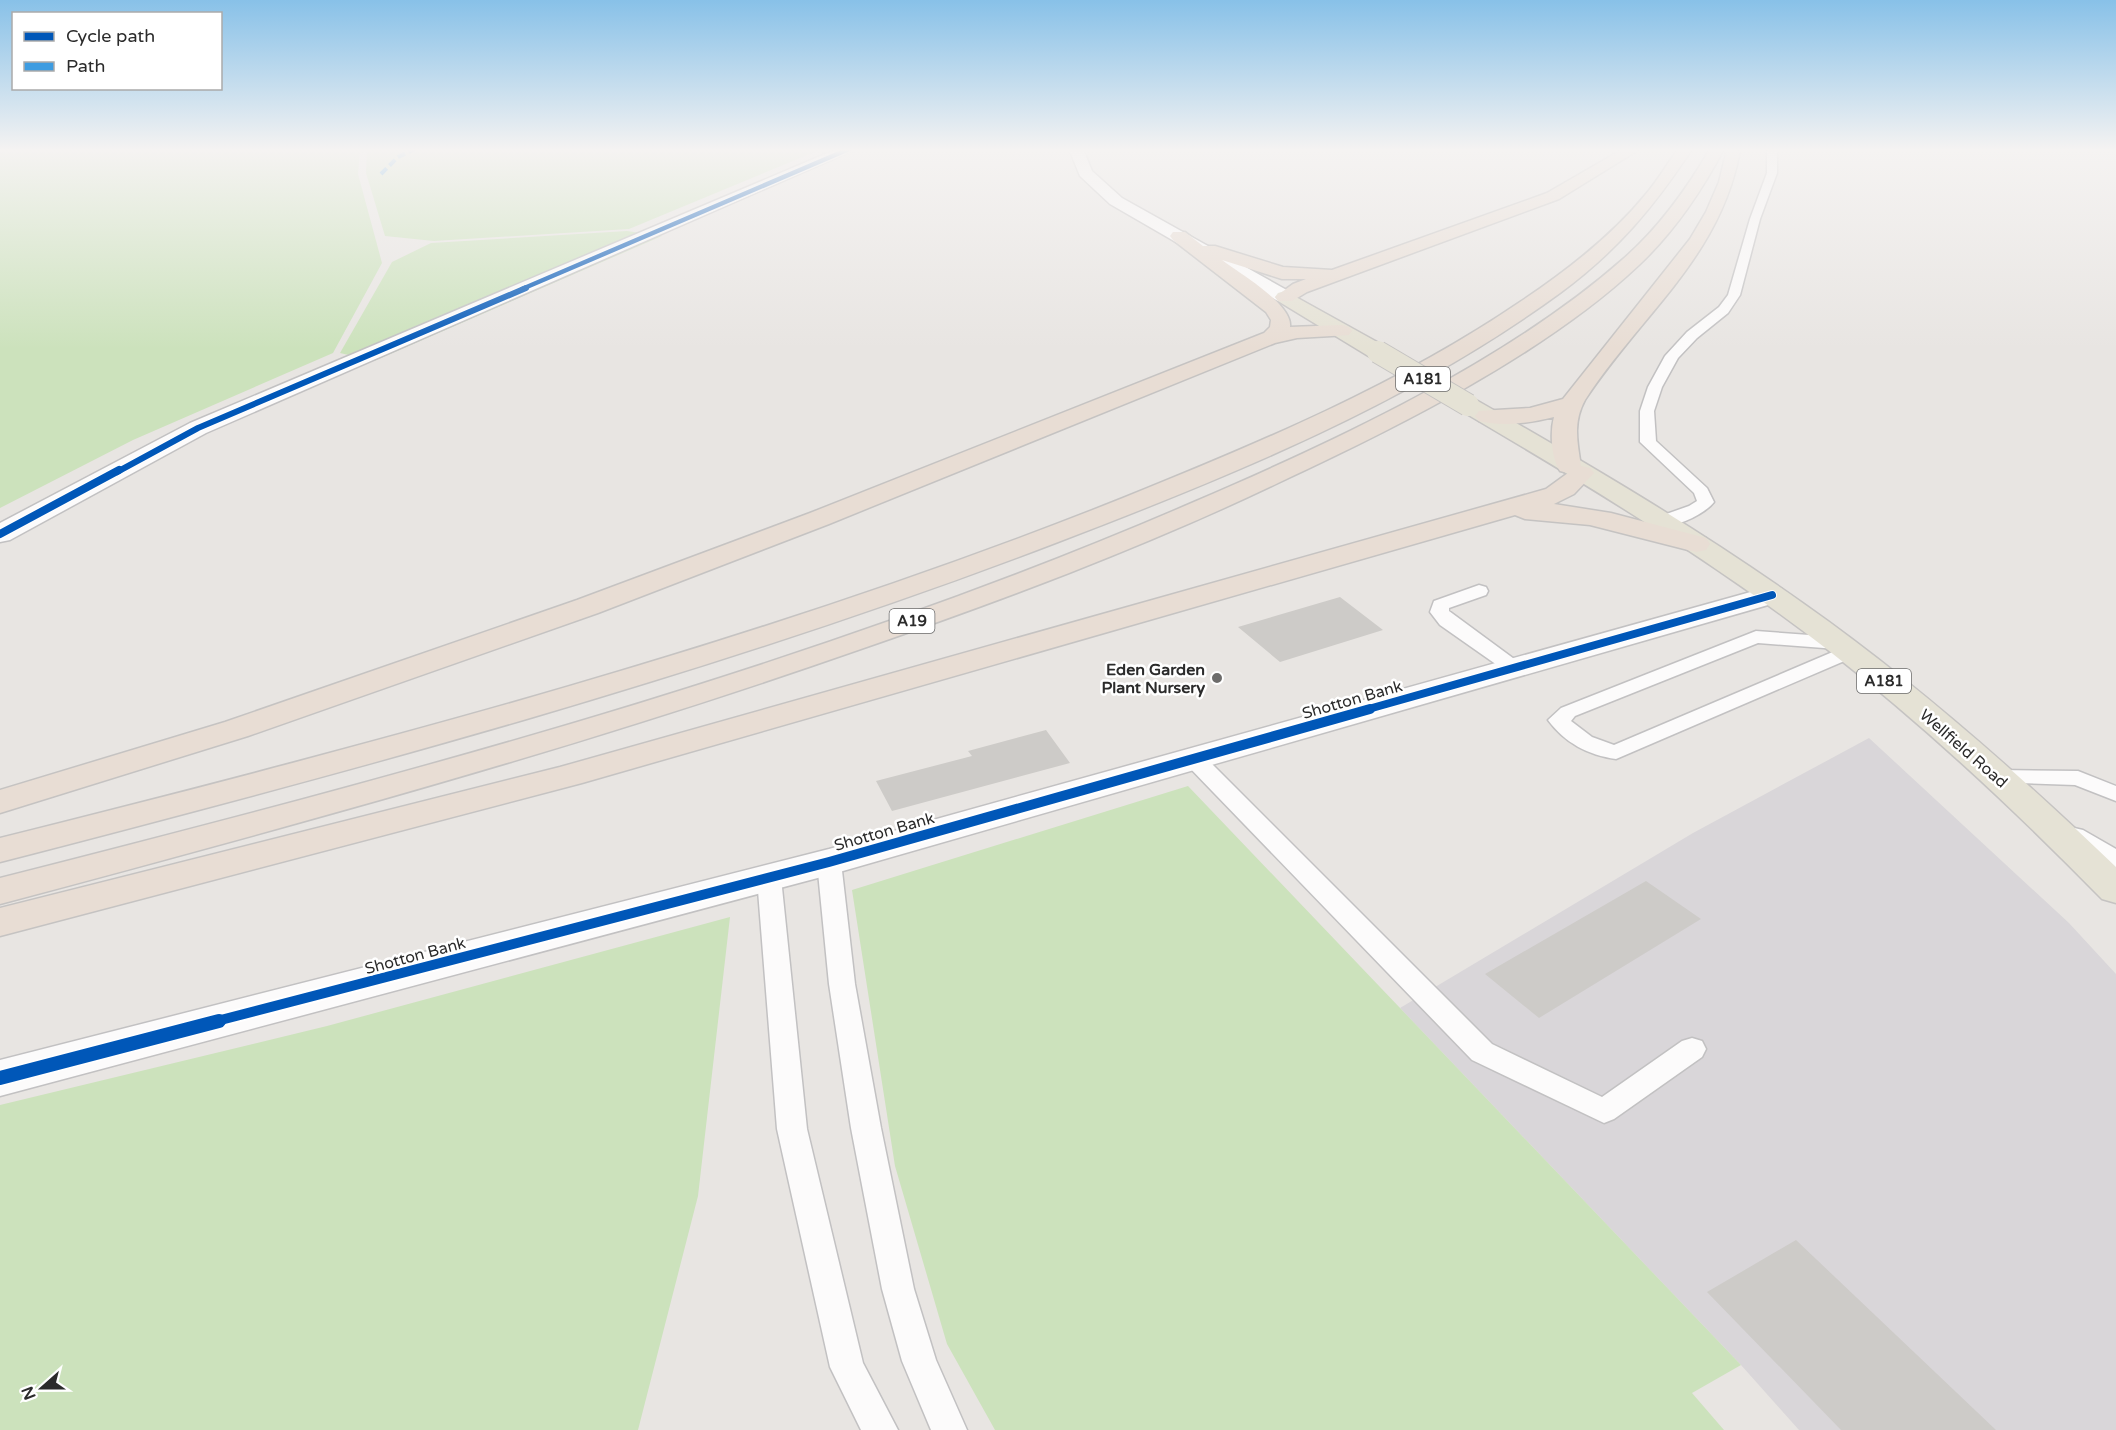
<svg xmlns="http://www.w3.org/2000/svg" width="2116" height="1430" font-family="'Varela Round',sans-serif">
<style>
.industrial{fill:#d9d6d9}
.green{fill:#cce2bc}
.building{fill:#cdcbc8}
.lines{fill:none;stroke-linecap:round;stroke-linejoin:round}
.lane-casing{stroke:#c2c1c2;stroke-width:3}
.street-casing{stroke:#c2c1c2;stroke-width:3}
.secondary-casing{stroke:#c2c1c2;stroke-width:3}
.primary-casing{stroke:#c5c3c2;stroke-width:3}
.highway-casing{stroke:#c5c3c2;stroke-width:3}
.lane{fill:#fcfbfb;fill-rule:evenodd}
.street{fill:#fcfbfb;fill-rule:evenodd}
.secondary{fill:#fcfbfb;fill-rule:evenodd}
.primary{fill:#e5e2d5;fill-rule:evenodd}
.highway{fill:#e8ddd4;fill-rule:evenodd}
.primary-bridge-casing{stroke:#c5c3c2;stroke-width:24;stroke-linecap:butt}
.primary-bridge{stroke:#e5e2d5;stroke-width:22}
.quiet{stroke:#3d9ce1;stroke-width:4;stroke-dasharray:8 4;stroke-linecap:butt}
.cycleway-far4-casing{stroke:#fff;stroke-width:7}
.cycleway-far3-casing{stroke:#fff;stroke-width:8}
.cycleway-far2-casing{stroke:#fff;stroke-width:10}
.cycleway-far1-casing{stroke:#fff;stroke-width:14}
.cycleway-casing{stroke:#fff;stroke-width:17}
.cycleway-far4{stroke:#0057b8;stroke-width:4.5}
.cycleway-far3{stroke:#0057b8;stroke-width:6}
.cycleway-far2{stroke:#0057b8;stroke-width:8}
.cycleway-far1{stroke:#0057b8;stroke-width:10}
.cycleway{stroke:#0057b8;stroke-width:14}
.poi-dot{fill:#6d6c6b;stroke:#fff;stroke-width:2}
.labels{text-anchor:middle;stroke-width:5;stroke-linejoin:round;paint-order:stroke}
.shield{fill:#fff;stroke:#6b6b6b;stroke-width:1.5}
.shield-label{font-size:15px;font-weight:bold;fill:#2b2b2b}
.poi-label{font-size:16px;font-weight:bold;fill:#2b2b2b;stroke:#fff;text-anchor:end}
.street-label{font-size:16px;fill:#2b2b2b;stroke:#fff}
</style>
<rect width="100%" height="100%" fill="#e8e5e2"/>
<path class="industrial" d="M1869,738l200,185 47,51v456h-317l-58,-65 -341,-357 293,-175z"/>
<path class="green" d="M0,149h360l-2,25 24,89 -49,90 -200,87 -133,68z
M367,149h455l-193,80 -195,12 -49,-5 -19,-63z
M627,231l35,5 -288,125 -34,-8 52,-91 39,-19z
M1188,786l553,579 -49,28 32,37h-729l-48,-86 -52,-178 -43,-276z
M730,917l-32,279 -60,234h-638v-325l327,-79z"/>
<path class="building" d="M1340,597l43,33 -103,32 -42,-35z
M1046,730l24,33 -178,48 -16,-30 96,-25 -4,-5z
M1646,881l55,38 -162,99 -54,-44z
M1796,1240l200,190h-155l-134,-138z"/>
<g class="lines">
<defs>
<path id="lane" d="M1767,149h10v24l-17,46 -20,76 -12,18 -31,25 -19,20 -16,29 -8,24 2,30 51,47 7,14c-10,13 -43,28 -59,24l-3,-4 3,-4 34,-12 8,-5 -3,-8 -54,-51v-31l8,-24 17,-31 22,-24 32,-25 9,-12 22,-76 17,-46z
M1479,585l7,2 2,4 -2,4 -37,13v3l72,53 3,4 -3,4h-14l-67,-47 -10,-13 4,-11z
M1756,631l81,6 10,6 -10,6 -79,-6 -183,73 -4,5 21,16 22,8 228,-97 7,-2 10,6 -3,4 -240,103c-28,-4 -51,-16 -68,-39l13,-12z
M1194,752l8,2 290,290 110,53 80,-56 10,-3 10,3 4,8 -4,8 -88,62 -10,4 -132,-63 -286,-296 -3,-5 3,-5z
M1998,770l80,1 38,15v15l-41,-16 -85,-3 -3,-5 3,-5z
M829,854l8,2 4,6 14,122 26,144 33,161 22,71 31,70h-36l-29,-69 -20,-72 -31,-161 -22,-144 -12,-122 4,-6z
M769,870l9,2 3,6 26,251 56,234 35,67h-37l-31,-63 -53,-238 -20,-251 3,-6z"/>
<path id="street" d="M837,149h19l-650,284 -196,107 -10,2v-19l190,-100z
M1772,586l10,3 5,6 -5,6 -953,274 -829,221v-36l829,-211z"/>
<path id="secondary" d="M1069,149h14l9,22 30,27 170,95 3,4 -3,4h-14l-168,-97 -30,-28z
M2070,827l13,3 33,19v29c-21,-6 -53,-21 -65,-39l6,-9z"/>
<path id="primary" d="M1285,291l101,56 3,5 -3,5h-16l-92,-56 -3,-4 3,-4z
M1468,398l8,2c112,64 223,129 328,204 111,78 214,169 312,263v36l-14,-4c-86,-88 -177,-173 -274,-249 -116,-90 -242,-166 -368,-240l-3,-5 3,-5z"/>
<path id="highway" d="M1623,149h17l-81,50 -252,93 -15,9h-14l-3,-4 18,-13 13,-5h-24l-60,-19c17,13 71,44 68,67l52,-2 7,2 3,4 -3,4 -52,3 -22,5 -446,181 -231,89 -350,123 -248,77v-23l225,-68 352,-122 233,-87 454,-180 6,-6 1,-7 -5,-8 -93,-72 -3,-4 3,-4h12l18,14h12l68,21 49,3 215,-77z
M1678,149h14c-38,58 -75,102 -132,144 -150,110 -329,183 -502,249 -344,132 -702,228 -1058,320v-24c379,-95 760,-195 1123,-340 136,-55 275,-113 397,-196 45,-30 91,-65 126,-108 12,-14 21,-30 32,-45z
M1710,149h14c-23,43 -49,82 -85,116 -94,89 -243,163 -361,218 -136,65 -278,118 -420,167 -282,99 -570,177 -858,254v-26c404,-103 811,-210 1194,-376 142,-61 312,-140 428,-242 37,-32 64,-70 88,-111z
M1727,149l13,2c-20,107 -99,163 -155,249 -12,22 -8,41 -4,66l9,2 4,5 -20,21 -20,10 57,9 95,25 4,6 -4,6 -10,2 -106,-27 -65,-6 -10,-4 -933,268 -582,153v-28l560,-141 986,-278 22,-16 -8,-2c-9,-13 -10,-39 -6,-54 -24,6 -51,10 -75,4l-4,-5 4,-5 51,-3 33,-9 127,-160 16,-27 13,-30z"/>
</defs>
<use href="#lane" class="lane-casing"/>
<use href="#street" class="street-casing"/>
<use href="#secondary" class="secondary-casing"/>
<use href="#primary" class="primary-casing"/>
<use href="#highway" class="highway-casing"/>
<use href="#lane" class="lane"/>
<use href="#street" class="street"/>
<use href="#secondary" class="secondary"/>
<use href="#primary" class="primary"/>
<use href="#highway" class="highway"/>
<defs>
<path id="primary-bridge" d="M1378,352l90,53"/>
</defs>
<use href="#primary-bridge" class="primary-bridge-casing"/>
<use href="#primary-bridge" class="primary-bridge"/>
<path class="quiet" d="M381,174l17,-17 17,-8"/>
<defs>
<path id="cycleway-far4" d="M522,289l327,-140"/>
<path id="cycleway-far3" d="M117,472l81,-44 328,-140"/>
<path id="cycleway-far2" d="M0,534l119,-64
M1365,710l407,-115"/>
<path id="cycleway-far1" d="M213,1022l616,-160 541,-153"/>
<path id="cycleway" d="M0,1078l219,-57"/>
</defs>
<use href="#cycleway-far4" class="cycleway-far4-casing"/>
<use href="#cycleway-far3" class="cycleway-far3-casing"/>
<use href="#cycleway-far2" class="cycleway-far2-casing"/>
<use href="#cycleway-far1" class="cycleway-far1-casing"/>
<use href="#cycleway" class="cycleway-casing"/>
<use href="#cycleway-far4" class="cycleway-far4"/>
<use href="#cycleway-far3" class="cycleway-far3"/>
<use href="#cycleway-far2" class="cycleway-far2"/>
<use href="#cycleway-far1" class="cycleway-far1"/>
<use href="#cycleway" class="cycleway"/>
</g>
<linearGradient id="sky" x2="0" y2="1"><stop stop-color="#88c1e8"/><stop offset="0.43" stop-color="#f5f3f2"/><stop offset="1" stop-color="#f5f3f2" stop-opacity="0"/></linearGradient>
<rect width="2116" height="349" fill="url(#sky)"/>
<circle class="poi-dot" cx="1217" cy="678" r="6"/>
<g class="labels">
<g class="shield">
<rect x="1396" y="367" width="54" height="24" rx="4.5"/>
<rect x="889.5" y="609" width="45" height="24" rx="4.5"/>
<rect x="1857" y="669" width="54" height="24" rx="4.5"/>
</g>
<g class="shield-label">
<text x="1423" y="384">A181</text>
<text x="912" y="626">A19</text>
<text x="1884" y="686">A181</text>
</g>
<g class="poi-label">
<text x="1205" y="675">Eden Garden<tspan x="1205" dy="18">Plant Nursery</tspan></text>
</g>
<g class="street-label">
<text transform="translate(1352 699) rotate(-16)" y="6">Shotton Bank</text>
<text transform="translate(1964 748) rotate(41)" y="6">Wellfield Road</text>
<text transform="translate(884 831) rotate(-16)" y="6">Shotton Bank</text>
<text transform="translate(415 955) rotate(-15)" y="6">Shotton Bank</text>
</g>
</g>
<rect x="12" y="12" width="210" height="78" fill="#ffffff" stroke="#aaaaaa" stroke-width="1.5"/>
<rect x="24" y="32" width="30" height="9" fill="#0057b8" stroke="#aaaaaa" stroke-width="1.5"/>
<text x="66" y="42" font-size="18" fill="#2b2b2b">Cycle path</text>
<rect x="24" y="62" width="30" height="9" fill="#3d9ce1" stroke="#aaaaaa" stroke-width="1.5"/>
<text x="66" y="72" font-size="18" fill="#2b2b2b">Path</text>
<g transform="translate(42 1388) rotate(249)" stroke="#ffffff" stroke-width="4.5" paint-order="stroke">
<path d="M0-4.5L10 22L0 15L-10 22Z" fill="#2b2b2b"/>
<text y="-9" font-size="16" font-weight="bold" text-anchor="middle" fill="#2b2b2b">N</text>
</g>
</svg>
